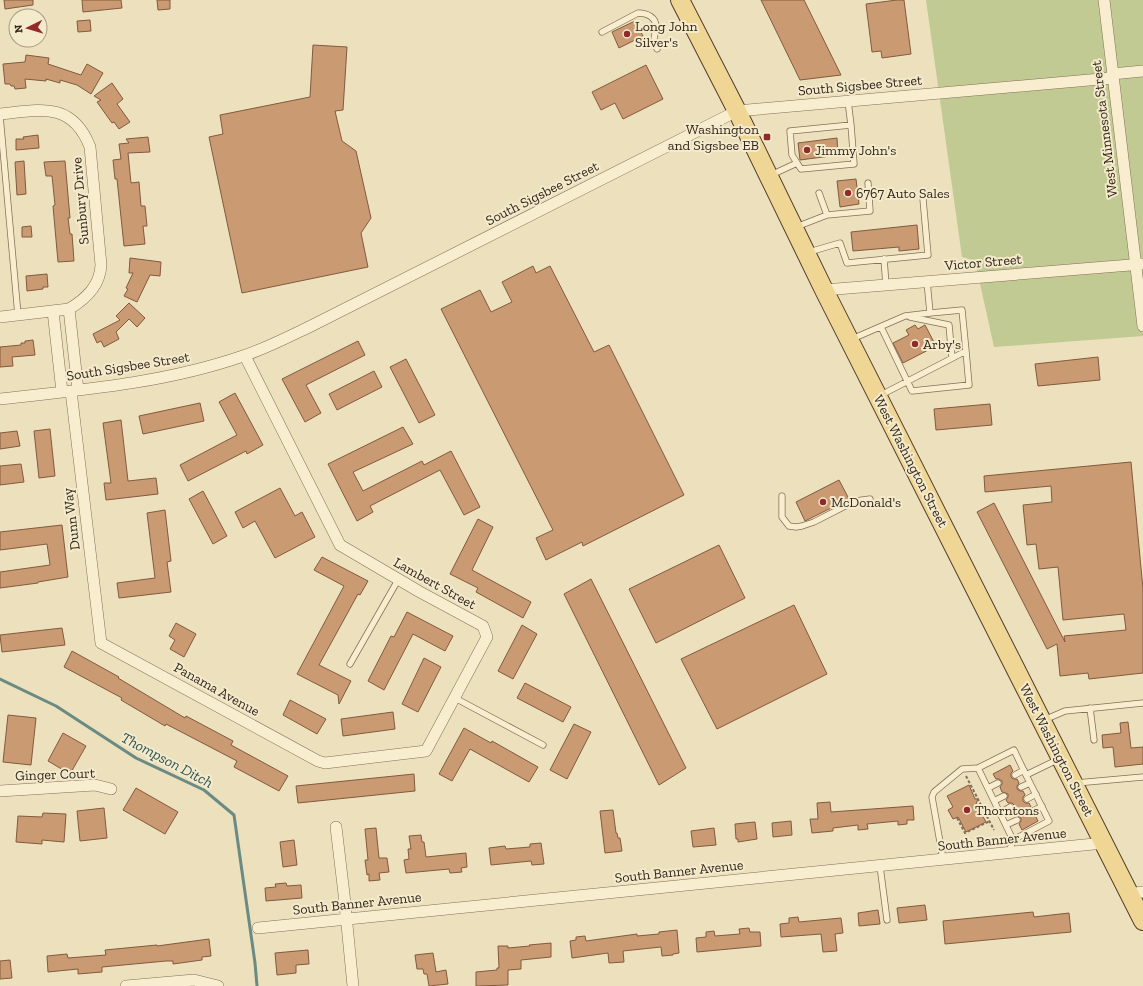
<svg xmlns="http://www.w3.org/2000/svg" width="1143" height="986" font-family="'Zilla Slab',serif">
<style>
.green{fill:#c1ca92}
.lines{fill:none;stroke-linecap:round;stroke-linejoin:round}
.stream{stroke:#698b83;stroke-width:3}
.building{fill:#ca9a73;stroke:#825a3d}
.lane-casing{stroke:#847057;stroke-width:7}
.street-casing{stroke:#847057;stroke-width:12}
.primary-casing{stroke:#513e2b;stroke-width:20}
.path{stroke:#847057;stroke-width:2;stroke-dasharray:3 2;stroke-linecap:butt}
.lane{stroke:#f8edcf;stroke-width:5.5}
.street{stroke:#f8edcf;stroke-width:11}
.primary{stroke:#f0d694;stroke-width:18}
.poi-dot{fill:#912a28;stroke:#f4eacc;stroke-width:1.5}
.labels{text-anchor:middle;stroke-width:4;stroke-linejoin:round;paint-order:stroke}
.poi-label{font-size:14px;fill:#33271b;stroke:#f4eacc;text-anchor:start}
.street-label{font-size:14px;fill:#33271b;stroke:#f4eacc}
.water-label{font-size:15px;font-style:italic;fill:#2a5351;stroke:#f4eacc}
</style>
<rect width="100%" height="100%" fill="#ece0bd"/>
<path class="green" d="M926,0h217v336l-149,11 -19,-86 -13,-4z"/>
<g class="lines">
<path class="stream" d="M0,679l56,27 80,52 68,32 30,25 21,148 2,23"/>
</g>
<path class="building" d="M4,0h29v5l-28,4z
M82,0h39l1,8 -39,4z
M157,0h13v9l-12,1z
M761,0h43l37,75 -41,5z
M897,0h7l7,54 -29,4 -1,-7 -9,1 -6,-48z
M90,20l1,11 -13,1 -1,-11z
M635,21l8,15 -24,12 -7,-16z
M313,45l34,2 -4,63 -8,1 7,30 14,10 15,67 -10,15 7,34 -126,26 -33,-156 14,-3 -3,-19 90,-18z
M26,55l23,3 -1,6 33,11 6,-11 16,9 -12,21 -14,-9 -17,-5v3l-14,-4v2l-21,-2 1,9 -11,1 -1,-3h-3l-1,-2h-5l-2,-20 22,-2z
M646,65l17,34 -40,20 -8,-16 -14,7 -9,-18z
M112,83l11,16 -6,5 13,18 -11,7 -5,-7 -2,1 -15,-21 4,-2 -7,-4z
M38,135l1,13 -23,2v-11h8l-1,-2z
M148,137l2,15 -22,1 3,30 8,-1 2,24h4l2,20h-4l2,18 -21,2 -7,-67h-2l-2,-19 8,-1 -2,-15 10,-1 -3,-4z
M837,138l1,17 -38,5 -2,-17z
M24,161l2,33 -9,1 -2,-33z
M65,161l5,57h-2l2,16h2l2,27 -16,1 -5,-56 2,-1 -3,-29h-6l-2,-14z
M856,179l3,25 -19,3 -3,-26z
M917,225l2,24 -20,2v-4l-46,4 -2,-19z
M31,226l1,11h-10v-10z
M130,258l31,4 -1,14 -10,-1 -13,27 -13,-6 4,-7 -2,-1 7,-15h-4z
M533,266l3,7 14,-7 44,86 15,-7 75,150 -101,51 -1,-4 -36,18 -10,-22 17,-8 -112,-221 39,-19 11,22 21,-10 -10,-20z
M47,274l1,13h-5v2l-16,2 -1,-15z
M129,303l16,15 -8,9 -8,-8 -13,13 3,7 -15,8 -3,-6 -4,2 -4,-9 27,-14 -4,-4z
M915,325l3,4 7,-4 11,21 -33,17 -10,-20 16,-8 -3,-5z
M33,340l2,15 -23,2 1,9 -13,1v-20l21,-2v-2h4v-2z
M358,341l7,14 -59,30 15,28 -16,9 -23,-43z
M1098,357l2,23 -62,6 -3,-22z
M406,359l29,56 -16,8 -29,-56z
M374,371l8,16 -45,23 -8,-16z
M235,393l28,52 -16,9 -1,-3 -58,30 -8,-16 57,-30 -18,-33z
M200,403l4,18 -61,13 -4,-18z
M990,404l2,21 -56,5 -2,-21z
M121,420l7,61 28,-3 2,16 -52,6 -2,-17h7l-8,-60z
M403,427l10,17 -60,28 10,19 59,-30 2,4 27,-14 29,56 -16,8 -24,-45 -70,36 3,6 -16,9 -29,-57z
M50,429l5,47 -16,2 -5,-47z
M17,431l3,15 -20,3v-16z
M1131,462l12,127v84l-54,6 -1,-6 -28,3 -3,-32 -10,5 -70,-137 17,-9 71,139 -1,-6 62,-6 -2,-16 -61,6 -5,-53 -19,2 -3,-25 -9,1 -4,-40 29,-3 -1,-16 -66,6 -1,-16z
M21,464l3,18 -24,3v-19z
M839,480l10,19 -44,22 -9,-19z
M280,488l15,28 7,-4 13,25 -40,21 -20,-37 -12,7 -8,-16z
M203,491l24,45 -14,8 -24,-45z
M165,510l6,51 -4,1 4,30 -52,6 -2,-15 38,-5 -8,-65z
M478,519l15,8 -21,43 59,32 -8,16 -47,-26 2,-4 -28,-14z
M62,525l6,52 -30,5v1l-38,5v-16l50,-7 -3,-21 -47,6v-18z
M719,545l26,53 -89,45 -27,-54z
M322,557l46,24 -8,14 -2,-1 -39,71 32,16 -12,23 -1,-9 -41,-21 47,-88 -30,-16z
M591,579l95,189 -27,17 -95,-191z
M794,605l33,69 -110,55 -36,-70z
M407,612l46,24 -8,15 -32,-17 -29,56 -16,-9 23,-45 3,1z
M176,623l20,11 -12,23 -14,-8 5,-9 -6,-4z
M522,625l15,9 -24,45 -15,-8z
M62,628l3,17 -63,7 -2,-17z
M72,651l47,26 -1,1 67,40 1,-2 47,25 -2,4 57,31 -9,15 -45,-24 3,-6 -71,-37 -1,2 -44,-26 1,-2 -58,-31z
M424,658l17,9 -23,45 -16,-8z
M525,683l46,24 -8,15 -46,-24z
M290,700l36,19 -9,15 -34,-19z
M393,712l2,17 -52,7 -2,-17z
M8,715l28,3 -5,47 -28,-3z
M1128,722l3,26 12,-1v17l-28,3 -2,-20 -10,1 -1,-13 19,-2 -1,-10z
M574,724l17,8 -24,47 -17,-9z
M464,728l27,15 1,-2 46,26 -9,15 -59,-33 -18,32 -13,-7z
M63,733l23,13 -16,28 -22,-13z
M1010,765l3,6 -2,2v4l2,2h4l2,4 -2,3v3l3,2h3l2,4 -2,2v4l2,2h4l2,4 -2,2v4l2,2h4l3,6 -16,9 -3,-6 2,-3v-3l-3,-2h-3l-3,-5 2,-2v-4l-2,-2h-4l-2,-3 2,-3v-3l-6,-2 -2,-5 2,-3v-3l-3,-2h-3l-3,-5z
M414,774l1,17 -117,12 -2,-17z
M969,785l6,14h3l-2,5 10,18 -20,10 -8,-15 -5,2 -5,-9 5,-3 -6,-11z
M136,788l42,24 -13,22 -42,-24z
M830,802l1,10 82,-6 1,14h-7v4l-9,1v-4l-31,3 1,5 -10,1v-5l-25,3v3l-21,2 -2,-14h8l-1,-16z
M104,808l3,30 -27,3 -3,-30z
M613,810l3,23h1l1,5h2l2,13 -17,2 -5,-42z
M43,813l23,1 -2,28 -22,-2v4l-26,-2 2,-26 24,1z
M791,821l1,14 -19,2 -1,-14z
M755,822l2,17 -19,3v-3h-2l-1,-15z
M376,828l3,30h8l2,14 -10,1 1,7 -11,1v-7l-2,1 -2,-15h3l-3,-31z
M714,828l2,17 -23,2 -2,-16z
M421,835l1,7h2l2,15 40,-4 1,14 -6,1 1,4 -12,1 -1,-4 -43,4 -2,-13 5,-1 -1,-10h3l-2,-13z
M294,840l3,25 -14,2 -3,-25z
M541,843l3,21 -12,1 -1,-4 -40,4 -2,-17 16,-2 1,3 24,-2v-3z
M286,883l1,3 14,-1 1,13 -36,3 -1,-13 11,-1 -1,-3z
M925,905l2,15 -28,3 -2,-15z
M878,910l2,14 -21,2 -1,-13z
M1033,912l1,5 35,-4 2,19 -126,12 -2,-23z
M798,917l1,5 42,-4 2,15 -8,1 2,17 -14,1 -2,-18 -40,3 -1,-13 9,-1v-5z
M749,928l1,4h10l1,14 -64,6 -1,-14 10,-1v-5l8,-1 1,5 25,-2 -1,-5z
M677,930l2,23 -6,1v1l-11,1 -1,-9 -38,4 1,11 -15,1 -1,-10 -36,5 -2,-17 6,-1v-3l9,-1 1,5 51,-7v2l22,-2v-2z
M209,939l2,17 -9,1v3l-29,4v-3h-7l-64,6v5l-24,2v-5l-30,3 -1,-16 20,-2 1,4 38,-3 -1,-5 52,-5v1z
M551,943v14l-30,3v9l-13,1v15l-32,1v-14l21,-2v-2h2l-1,-22h10v2l22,-2 -1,-1z
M308,950l1,14 -13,1v8l-19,2 -2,-22z
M433,953l3,19 10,-2 2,14 -19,2 -2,-12h-3l-1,-5h-6l-2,-14z
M10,960l2,18 -12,1v-18z"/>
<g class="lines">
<defs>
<path id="lane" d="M602,32l36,-19c9,0 18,4 18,14 0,5 -2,9 -2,13 0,3 2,6 3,9
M848,101l3,24
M0,116l18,199
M771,175l26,-12 4,6 53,-5 -3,-39 -61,6 2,24 5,8
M819,193l8,22
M796,227l31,-12 43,-4 -2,-28
M809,252l31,-9 7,20 81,-8 -5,-56
M884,259l2,26
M910,317l39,8 3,33
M881,327l31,64 57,-6 -3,-34
M852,339l53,-23 25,-3
M881,395l85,-44 -4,-41 -32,3 -3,-32
M782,496v21l7,9 7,1 6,-1 12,-4 41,-21 15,-2
M350,664l48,-84
M455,698l88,47
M1090,708l4,32
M1044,720l21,-9 78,-8
M978,768l35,72 -4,13
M1015,775l9,-5
M1076,783l67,-6
M1021,787l9,-4
M988,788l10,-5
M1027,799l9,-5
M994,801l10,-5
M1033,811l9,-5
M1000,813l10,-6
M1006,825l11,-5
M1013,840l36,-19 -23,-46
M943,859l-11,-62 2,-5 28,-23 16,-1 36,-18 12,25 33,-16
M880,866l7,54"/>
<path id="street" d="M1104,0l39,326
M1112,74l31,-3
M0,114c40,-4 72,-13 90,33l11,118c-1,21 -15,34 -32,44l-69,8
M824,290l319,-26
M69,309l9,81
M53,311l9,81
M71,391l30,252 217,118 7,2 101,-12 61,-114 -4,-11 -63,-34 -80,-47 -95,-189
M0,399c82,-9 165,-16 243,-43 24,-8 47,-20 70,-31l424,-214 375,-33
M0,791l95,-6 16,4
M336,827l8,67 9,92
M1129,894l14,-2
M258,928l846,-85
M126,986l68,-6 24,6"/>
<path id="primary" d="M680,0l57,111 87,179 319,631"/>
</defs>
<use href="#lane" class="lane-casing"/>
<use href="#street" class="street-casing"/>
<use href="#primary" class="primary-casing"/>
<path class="path" d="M966,776l28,54
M957,818l8,15 25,-12"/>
<use href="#lane" class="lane"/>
<use href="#street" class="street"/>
<use href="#primary" class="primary"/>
</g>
<g class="poi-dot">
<circle cx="627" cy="34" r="4"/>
<rect x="763" y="133" width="8" height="8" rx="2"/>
<circle cx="807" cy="150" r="4"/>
<circle cx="848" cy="193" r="4"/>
<circle cx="915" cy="344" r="4"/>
<circle cx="823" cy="502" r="4"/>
<circle cx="967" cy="810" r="4"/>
</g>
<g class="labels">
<g class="poi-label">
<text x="635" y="31">Long John<tspan x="635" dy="16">Silver's</tspan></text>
<text x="759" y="134" text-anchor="end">Washington<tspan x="759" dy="16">and Sigsbee EB</tspan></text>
<text x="815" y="155">Jimmy John's</text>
<text x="856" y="198">6767 Auto Sales</text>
<text x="923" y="349">Arby's</text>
<text x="831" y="507">McDonald's</text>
<text x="975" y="815">Thorntons</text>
</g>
<g class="street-label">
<text transform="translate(860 85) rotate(-5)" y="5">South Sigsbee Street</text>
<text transform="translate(1104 129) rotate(-97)" y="5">West Minnesota Street</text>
<text transform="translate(542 193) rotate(-27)" y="5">South Sigsbee Street</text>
<text transform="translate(80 201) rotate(-95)" y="5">Sunbury Drive</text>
<text transform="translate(983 262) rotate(-5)" y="5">Victor Street</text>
<text transform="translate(128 366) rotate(-9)" y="5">South Sigsbee Street</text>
<text transform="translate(911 461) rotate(63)" y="5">West Washington Street</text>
<text transform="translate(71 519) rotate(-97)" y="5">Dunn Way</text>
<text transform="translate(435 583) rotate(29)" y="5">Lambert Street</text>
<text transform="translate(217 689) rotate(29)" y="5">Panama Avenue</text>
<text transform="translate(1057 750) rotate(63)" y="5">West Washington Street</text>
<text transform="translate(55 774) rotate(-2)" y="5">Ginger Court</text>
<text transform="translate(1002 839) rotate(-6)" y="5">South Banner Avenue</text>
<text transform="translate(679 871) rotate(-6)" y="5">South Banner Avenue</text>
<text transform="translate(357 903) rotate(-6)" y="5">South Banner Avenue</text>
</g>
<g class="water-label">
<text transform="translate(167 760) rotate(28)" y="5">Thompson Ditch</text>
</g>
</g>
<g transform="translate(28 28) rotate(265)"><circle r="19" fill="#f4eacc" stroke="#a79c85"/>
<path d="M0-3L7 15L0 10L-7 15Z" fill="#912a28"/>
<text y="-6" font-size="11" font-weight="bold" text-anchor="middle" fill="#33271b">N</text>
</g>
</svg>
